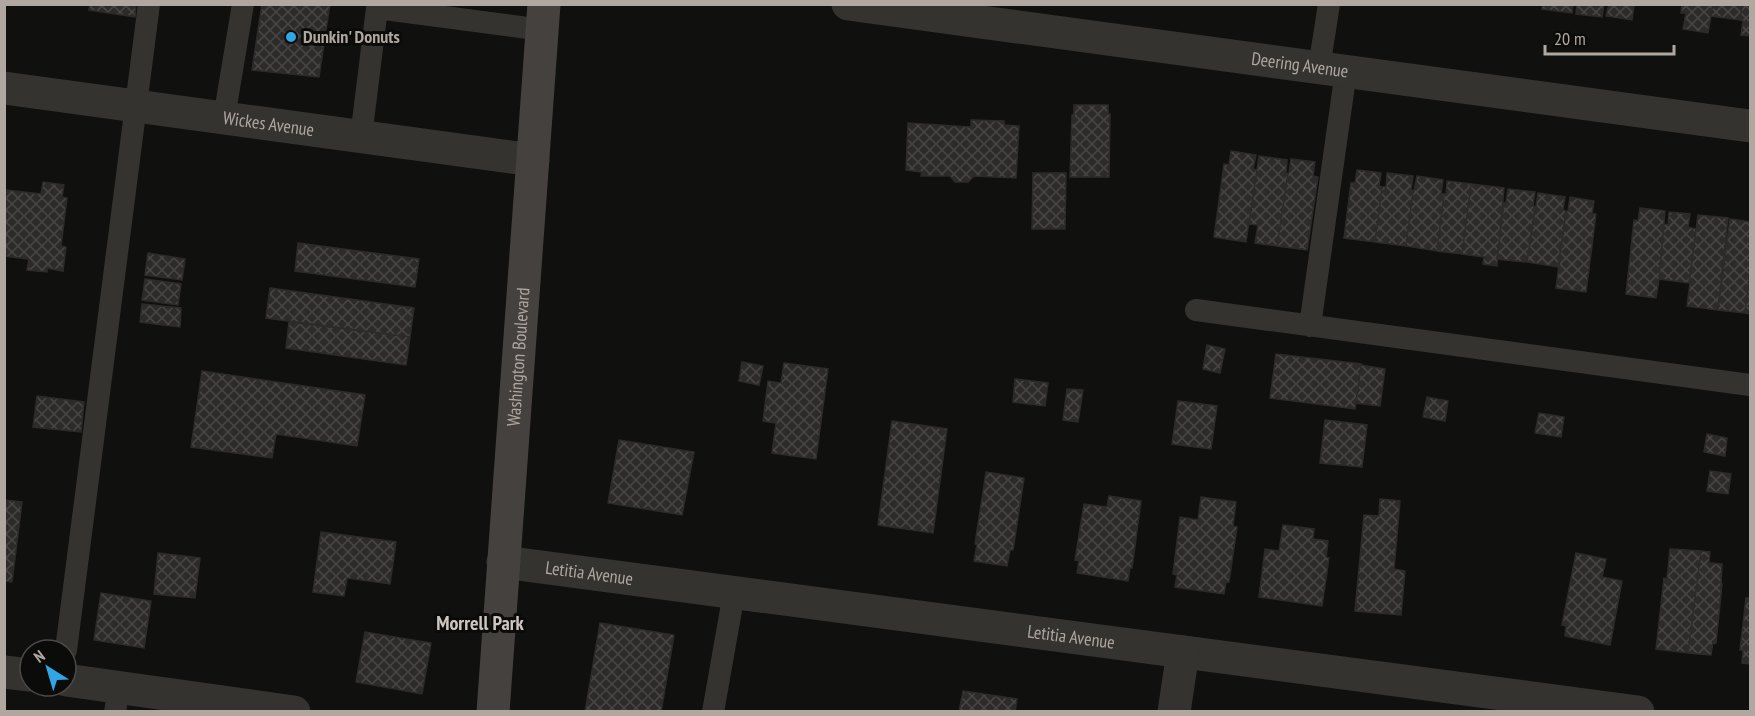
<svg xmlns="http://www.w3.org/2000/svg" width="1755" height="716" font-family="'PT Sans Narrow',sans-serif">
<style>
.building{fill:url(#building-cross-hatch);stroke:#2c2b29;stroke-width:1.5}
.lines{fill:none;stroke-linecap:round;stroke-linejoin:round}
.service{stroke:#353330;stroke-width:22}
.minor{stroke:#353330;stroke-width:33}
.secondary{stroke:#45413e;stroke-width:33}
.poi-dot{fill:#32a6e5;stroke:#0b0b0a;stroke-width:2}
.labels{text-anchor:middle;stroke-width:6;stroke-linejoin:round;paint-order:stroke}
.poi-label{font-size:18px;font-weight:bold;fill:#b0a7a1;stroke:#0b0b0a;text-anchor:start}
.street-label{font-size:18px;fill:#b0a7a1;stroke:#0b0b0a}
.neighbourhood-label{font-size:20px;font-weight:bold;fill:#cdc6c1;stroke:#0b0b0a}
</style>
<defs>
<pattern id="building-cross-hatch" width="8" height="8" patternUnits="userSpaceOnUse" patternTransform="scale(1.5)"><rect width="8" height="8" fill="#2c2b2a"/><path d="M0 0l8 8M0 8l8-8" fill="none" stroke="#484746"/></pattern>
</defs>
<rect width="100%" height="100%" fill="#10100f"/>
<path class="building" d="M90,4h46l-1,13 -46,-7z
M262,4h68l-11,73 -67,-7z
M1543,4h30l-1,9 -30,-4z
M1577,4h27l-2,13 -26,-3z
M1609,4h28l-3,1 -2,15 -26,-4z
M1682,4h31l-5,29 -25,-4 3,-16h-5z
M1713,4h29l-2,16 -29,-4z
M1742,4h8v32l-9,-1 2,-14 -3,-1z
M1074,105h34v9h2l-1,63h-39l2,-62h2z
M971,120l33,1v4l15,1 -3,52 -42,-2 -6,6h-13l-5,-6h-29l1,-4 -16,-2 2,-47 63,4z
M1231,151l25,4 -3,14 4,1 -11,72 -32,-5 10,-73 5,1z
M1259,156l28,4 -1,13 2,1 -11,72 -22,-3 3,-18 -9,-1z
M1291,159l24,3 -2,14 5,1 -11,73 -30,-4 11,-72 1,-1z
M1357,170l24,3 -2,13 3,1 -7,55 -31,-4 7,-55h4z
M1033,173h33l-1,56h-33z
M1387,173l26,3 -2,14 2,1 -7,55 -31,-4 7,-55h4z
M1417,176l26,4 -2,14h3l-7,57 -31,-5 7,-55h1z
M1447,181l24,3 -9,70 -25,-3 7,-57 2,1z
M43,182l21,3 -2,12 5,1 -6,48 5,1 -3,24 -16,-3v4l-20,-2 2,-11 -25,-3v-50l3,-16 34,4z
M1471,184l33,4 -7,78 -14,-2 1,-7 -22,-3z
M1508,189l27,3 -2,14 2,1 -8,55 -30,-3 7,-56h2z
M1538,193l27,4 -2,13 3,1 -8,56 -31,-5z
M1570,197l24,4 -2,13h4l-10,78 -30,-4 10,-77h2z
M1640,208l25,3 -6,68 -3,19 -30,-4 8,-74 4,1z
M1669,212l21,2 -2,13 8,2 -7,54 -30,-4 5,-55 4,1z
M1698,215l30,3 -10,92 -31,-4 3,-23h-1z
M1730,219l20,3v48l-5,43 -27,-3z
M298,243l121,16 -4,28 -120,-16z
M148,253l37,6 -3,21 -37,-5z
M1750,270v44l-5,-1z
M145,279l36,5 -3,21 -36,-5z
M270,288l144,20 -4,29 -144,-19z
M142,304l39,4 -1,19 -40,-5z
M289,322l121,15 -4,28 -120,-17z
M1207,345l18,4 -5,24 -17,-4z
M1276,354l85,10 -6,45 -85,-11z
M742,362l21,4 -4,19 -20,-4z
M784,363l44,6 -12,90 -44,-6 4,-30 -13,-2 5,-40 13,2z
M1361,365l24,4 -5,37 -24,-3z
M202,371l163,24 -8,51 -81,-12 -4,24 -81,-11z
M1015,379l33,4 -3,23 -32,-4z
M1067,389l16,1 -5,32 -15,-2z
M37,396l47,6 -3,30 -48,-5z
M1427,397l21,4 -3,20 -22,-4z
M1178,401l39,5 -6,43 -39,-5z
M1539,413l25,4 -3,20 -26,-4z
M1325,420l42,5 -5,42 -42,-4z
M892,421l55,8 -14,104 -55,-8z
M1707,434l20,4 -2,18 -21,-4z
M619,440l75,12 -12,63 -74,-12z
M1710,471l21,3 -3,20 -21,-3z
M986,472l38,6 -10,66 -1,6h-3l-3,16 -33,-5 3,-16 -2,-1z
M1109,496l32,5 -9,67h-2l-2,13 -51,-8 2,-12 -4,-1 9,-56 23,3z
M1201,497l35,5 -3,24 4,1 -8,55h-3l-2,12 -49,-7 2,-12 -4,-1 7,-57 18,3z
M1380,499l20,2 -6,68 11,2 -4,44 -46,-4 9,-96 15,1z
M4,500l18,2 -10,80 -8,-1z
M1283,525l31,4 -1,10 15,2 -2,16 3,1 -7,48 -63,-9 6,-48 14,2z
M321,532l75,10 -6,42 -43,-6 -3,18 -31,-4z
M1670,549l31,2 -13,102 -32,-4 8,-71 3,1z
M1701,551l9,1 -1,11 13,1 -1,20h1l-6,59 -3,-1 -2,13 -23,-2z
M158,553l42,5 -5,40 -41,-4z
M1576,553l30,6 -4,18 20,4 -12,64 -45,-9 1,-10 -4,-1z
M101,593l50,8 -7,47 -50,-8z
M1746,598h4v66l-8,-1 1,-13h-3z
M600,623l74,12 -13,77h-76z
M365,632l66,11 -9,51 -66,-12z
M963,691l54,8 -2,13h-56z"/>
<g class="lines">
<path class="service" d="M1319,68l10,-64
M224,118l19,-114
M361,137l16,-129 166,22
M1196,310l554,75
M1310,326l36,-255
M66,650l83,-646
M115,712l4,-24
M713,712l21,-119"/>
<g class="minor">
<path id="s1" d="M848,4l902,122"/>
<path id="s2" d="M4,88l529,72"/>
<path id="s3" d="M503,562l1135,150"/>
<path d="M4,672l26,3"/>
<path d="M66,680l228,32"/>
<path d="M1174,712l9,-60"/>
</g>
<path class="secondary" id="s4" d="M493,712l51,-708"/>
</g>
<circle class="poi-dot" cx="291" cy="37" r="6"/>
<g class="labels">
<g class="poi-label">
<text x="303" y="43">Dunkin' Donuts</text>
</g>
<g class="street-label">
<text dy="6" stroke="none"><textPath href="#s1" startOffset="456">Deering Avenue</textPath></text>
<text dy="6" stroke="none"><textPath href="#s2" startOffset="267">Wickes Avenue</textPath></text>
<text dy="6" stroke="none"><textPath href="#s4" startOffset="356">Washington Boulevard</textPath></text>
<text dy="6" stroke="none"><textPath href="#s3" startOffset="87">Letitia Avenue</textPath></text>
<text dy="6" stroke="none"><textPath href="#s3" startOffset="573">Letitia Avenue</textPath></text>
</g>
<g class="neighbourhood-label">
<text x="480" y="630">Morrell Park</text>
</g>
</g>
<rect width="1755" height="716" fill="none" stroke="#b0a7a1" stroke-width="12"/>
<g transform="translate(48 668) rotate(323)"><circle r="28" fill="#0b0b0a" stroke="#4d4946" stroke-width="1.5"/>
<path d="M0-4.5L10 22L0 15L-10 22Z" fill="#32a6e5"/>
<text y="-9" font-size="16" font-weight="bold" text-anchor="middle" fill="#b0a7a1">N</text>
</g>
<path d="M1545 45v9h129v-9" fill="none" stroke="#b0a7a1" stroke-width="3"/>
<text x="1554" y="45" font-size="18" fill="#b0a7a1" stroke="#0b0b0a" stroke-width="4.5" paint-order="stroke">20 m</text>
</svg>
